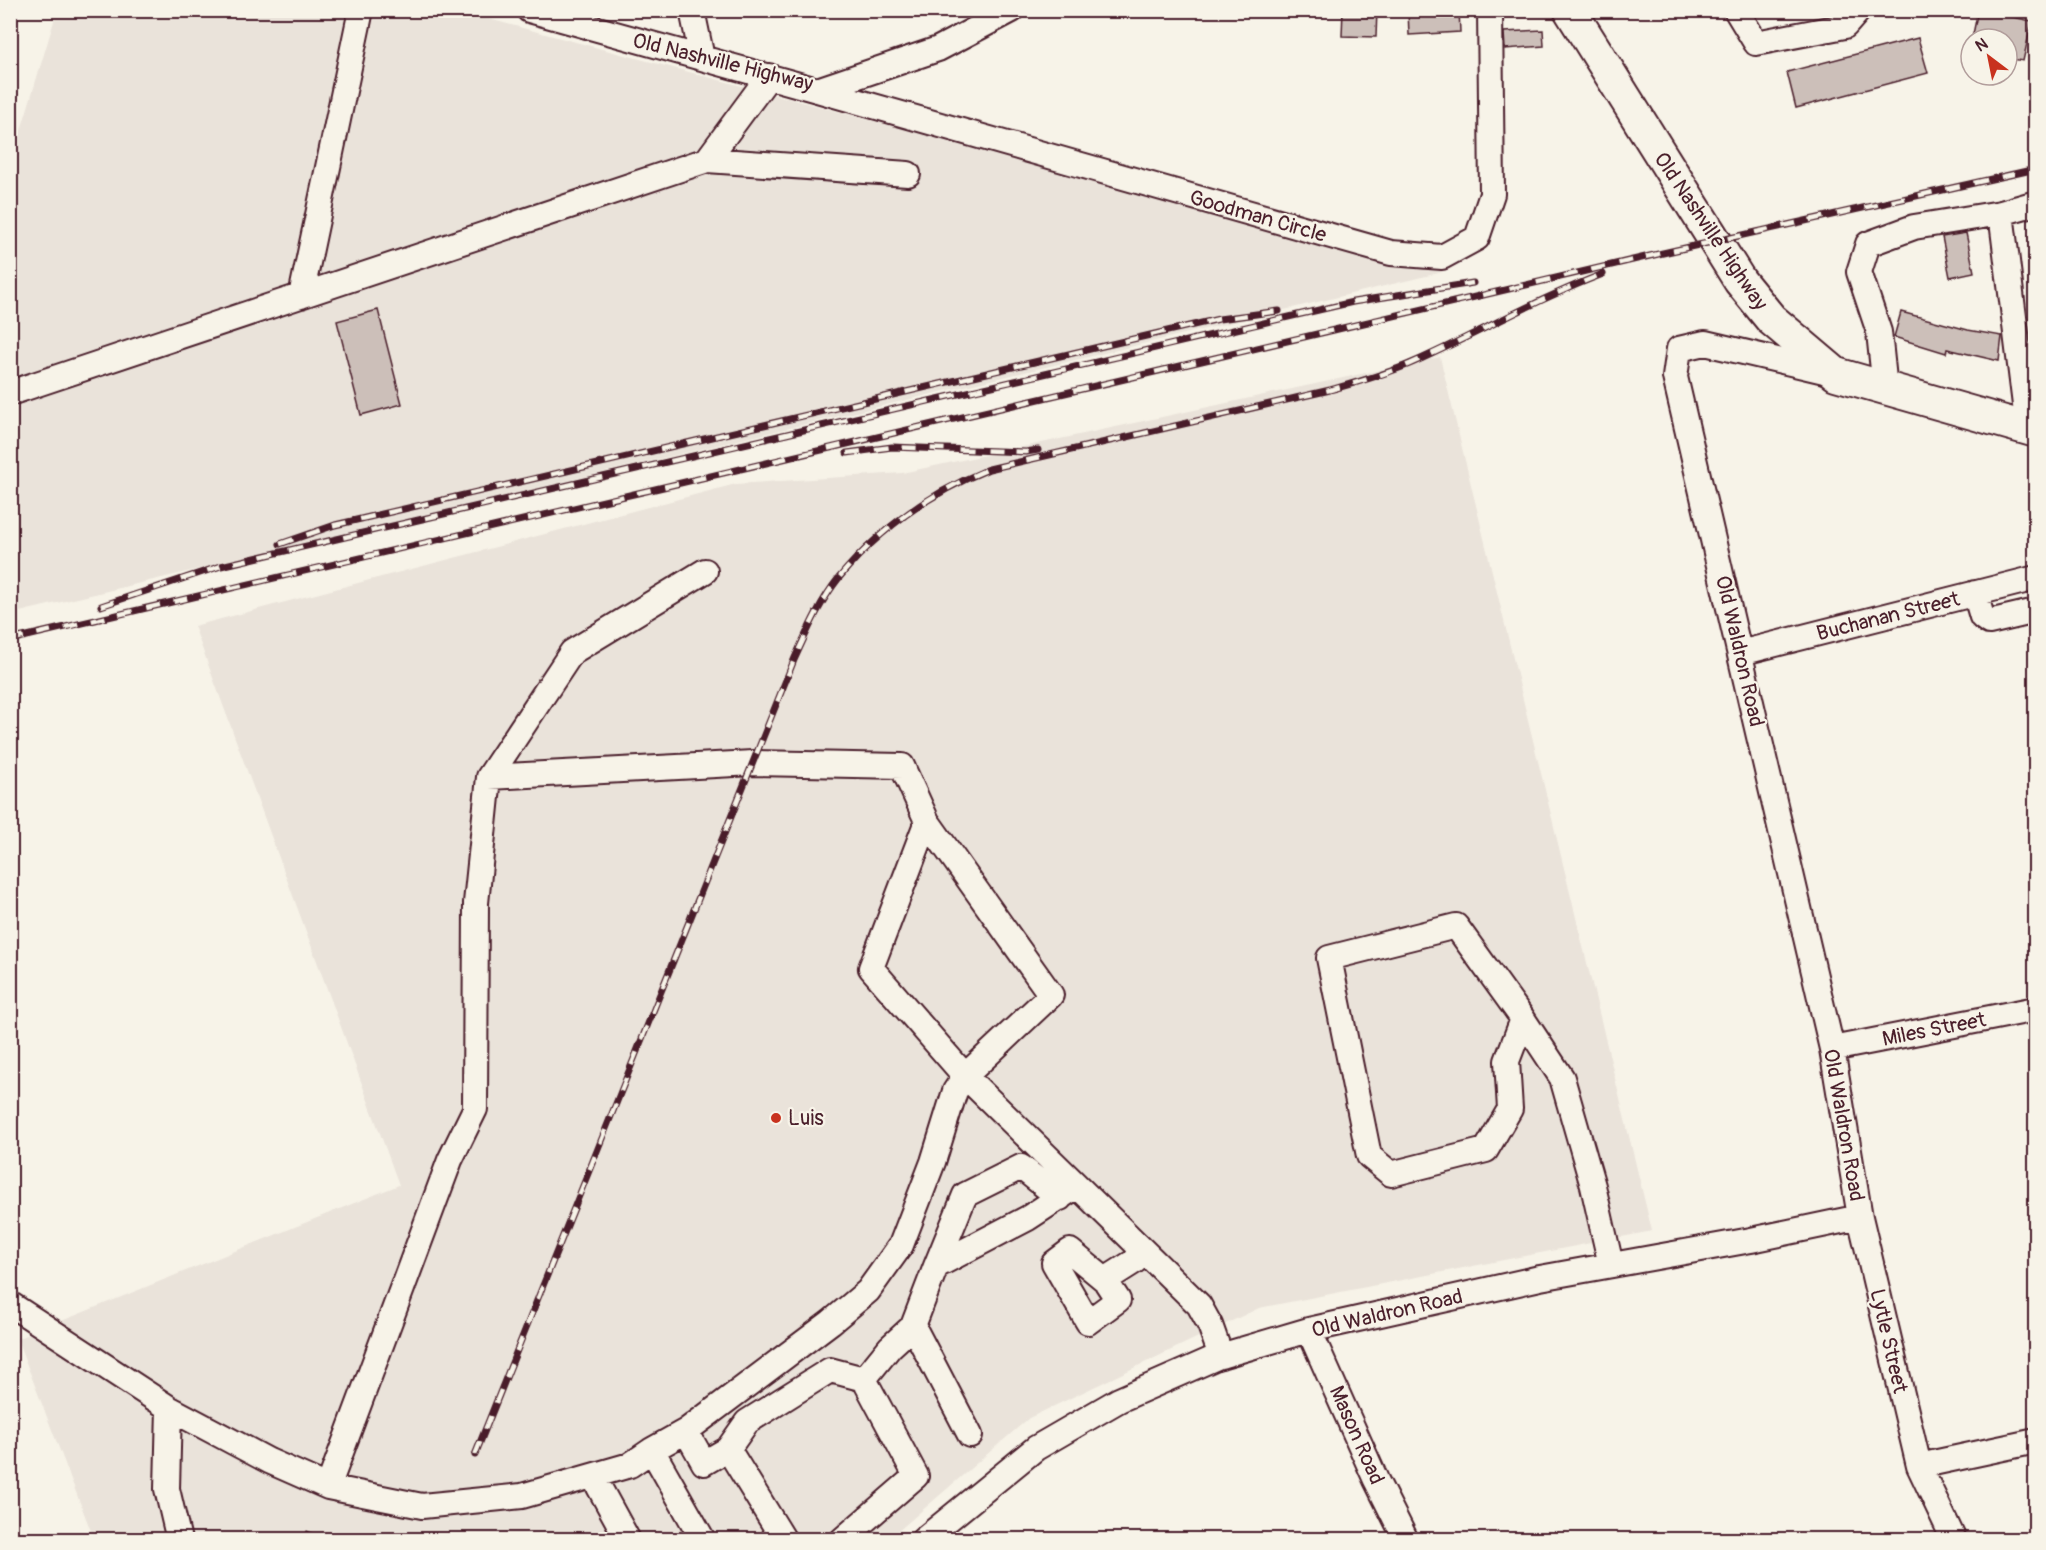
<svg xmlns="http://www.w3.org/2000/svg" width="2046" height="1550" font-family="Pangolin,sans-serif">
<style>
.built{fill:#eae3da}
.building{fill:#ccbfb9;stroke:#4a1f2b;stroke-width:1.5}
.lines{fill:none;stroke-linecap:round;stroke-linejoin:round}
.minor-casing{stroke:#4a1f2b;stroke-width:28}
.major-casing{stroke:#4a1f2b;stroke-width:36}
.path{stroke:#4a1f2b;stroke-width:4;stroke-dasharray:6 4.5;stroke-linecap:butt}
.minor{stroke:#f7f3e8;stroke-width:24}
.major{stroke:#f7f3e8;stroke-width:32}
.rail-casing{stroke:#4a1f2b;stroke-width:7}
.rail{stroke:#f7f3e8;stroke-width:4.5;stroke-dasharray:14;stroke-linecap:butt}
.poi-dot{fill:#c8321e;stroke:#f7f3e8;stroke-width:2}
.labels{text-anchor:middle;stroke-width:4.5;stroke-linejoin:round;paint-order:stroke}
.street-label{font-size:21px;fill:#4a1f2b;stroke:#f7f3e8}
.poi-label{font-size:21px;fill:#4a1f2b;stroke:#f7f3e8;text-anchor:start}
</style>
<rect width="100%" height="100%" fill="#f7f3e8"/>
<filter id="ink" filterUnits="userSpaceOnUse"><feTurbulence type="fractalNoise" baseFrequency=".0167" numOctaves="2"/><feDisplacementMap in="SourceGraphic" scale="12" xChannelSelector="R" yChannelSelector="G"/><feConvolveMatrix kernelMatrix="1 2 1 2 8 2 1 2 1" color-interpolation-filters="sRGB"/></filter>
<g filter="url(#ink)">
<path class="built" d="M57,11h402l984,261 -1432,342 -1,-447z
M1440,357l212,874 -393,77 -230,110 -140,121h-795l-77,-200 382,-154 -205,-559 542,-142 166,-11z"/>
<path class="building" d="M1343,10h34l-1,27 -34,-1z
M1408,10h51l1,22 -51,3z
M1978,10l54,11 -9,40 -16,-3v-19h-35z
M1543,30l1,16 -39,3 -1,-17z
M1918,38l10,35 -132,35 -9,-36z
M1966,233l8,39 -24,5 -8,-40z
M378,310l24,94 -41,11 -24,-94z
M1901,312l67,18 34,6 -3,25 -52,-12 -1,4 -52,-16z"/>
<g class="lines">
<defs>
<path id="minor" d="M529,10l288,80 574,163 51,4 35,-19 15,-44 -2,-184
M692,10l10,48
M1736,10l20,33 89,-17 14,-16
M817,90l121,-41 74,-39
M707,160l201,14
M2001,213l27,216
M301,296l60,-286
M1885,389l-6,-57 -20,-60 9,-28 46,-17 87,-14 35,-10
M10,393l697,-233 62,-84
M1975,593l7,24 7,5 47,-11
M1740,653l296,-75
M489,777l264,-14 149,3 25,55 124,174 -86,81 -94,-108 56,-147
M1523,1019l-16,42 3,48 -24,41 -95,24 -22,-18 -40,-198 127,-32 67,93 39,59 31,108 18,79
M1832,1049l204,-40
M1860,1217l59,249 35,74
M936,1266l29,-71 56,-28 39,31
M1105,1280l-35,-29 -16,12 34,59 30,-22 -13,-20 30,-19 7,-10
M10,1304l159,104
M1309,1330l67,150 30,60
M864,1379l26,-32 23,-21
M686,1431l18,32 24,-14 56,91
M970,1435l-57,-109 23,-60 92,-48 49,-32
M728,1449l19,-27 83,-52 34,9 52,97 -74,64
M652,1450l51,90
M1919,1466l117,-25
M593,1476l35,64
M328,1487l122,-327 25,-51 1,-206 13,-126 83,-125 133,-81
M179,1540l-12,-51 2,-81 100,53 59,26 94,19 100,-10 108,-31 22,-15 34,-19 145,-109 37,-31 33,-46 32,-83 22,-71 10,-15 234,229 11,20 11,31
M923,1540l113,-92 83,-48 98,-43 92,-27 231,-52 211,-38 109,-23 -28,-168 -157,-672 4,-28 26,-6 128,30"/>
<path id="major" d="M1570,10l170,271 31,38 65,55 200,57"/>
</defs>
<use href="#minor" class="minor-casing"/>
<use href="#major" class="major-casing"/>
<path class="path" d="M306,1532l19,8"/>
<use href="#minor" class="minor"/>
<use href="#major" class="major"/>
<defs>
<path id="rail" d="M847,453l45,-6 134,5 12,-2
M280,544l55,-19 884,-206 60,-8
M101,606l120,-40 1132,-264 120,-19
M10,640l1644,-385 382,-86
M475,1455l319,-795c13,-28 25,-57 44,-81 41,-50 92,-86 151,-110l341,-79c28,-8 57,-16 84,-28 63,-28 123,-63 189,-88"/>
</defs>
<use href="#rail" class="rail-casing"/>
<use href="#rail" class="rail"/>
</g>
</g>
<circle class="poi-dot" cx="776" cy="1118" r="6"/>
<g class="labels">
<g class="street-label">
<text transform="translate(723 62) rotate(14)" y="7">Old Nashville Highway</text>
<text transform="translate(1258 216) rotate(16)" y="7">Goodman Circle</text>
<text transform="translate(1711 231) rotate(56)" y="7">Old Nashville Highway</text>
<text transform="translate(1888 616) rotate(-14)" y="7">Buchanan Street</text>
<text transform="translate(1740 651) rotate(77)" y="7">Old Waldron Road</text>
<text transform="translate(1934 1029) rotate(-11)" y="7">Miles Street</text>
<text transform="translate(1844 1125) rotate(80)" y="7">Old Waldron Road</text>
<text transform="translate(1387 1313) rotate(-13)" y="7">Old Waldron Road</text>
<text transform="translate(1889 1341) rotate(77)" y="7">Lytle Street</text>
<text transform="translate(1357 1435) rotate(66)" y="7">Mason Road</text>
</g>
<g class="poi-label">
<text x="788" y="1125">Luis</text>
</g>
</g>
<rect width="2046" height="1550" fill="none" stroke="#f7f3e8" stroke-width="36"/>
<rect x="18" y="18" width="2010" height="1514" fill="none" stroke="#4a1f2b" stroke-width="2" filter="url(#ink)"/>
<g transform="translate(1989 57) rotate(328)"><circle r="28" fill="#f7f3e8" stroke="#b29e9c" stroke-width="1.5"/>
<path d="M0-4.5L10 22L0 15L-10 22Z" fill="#c8321e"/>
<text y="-9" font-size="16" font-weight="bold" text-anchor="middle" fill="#4a1f2b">N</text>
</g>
</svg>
